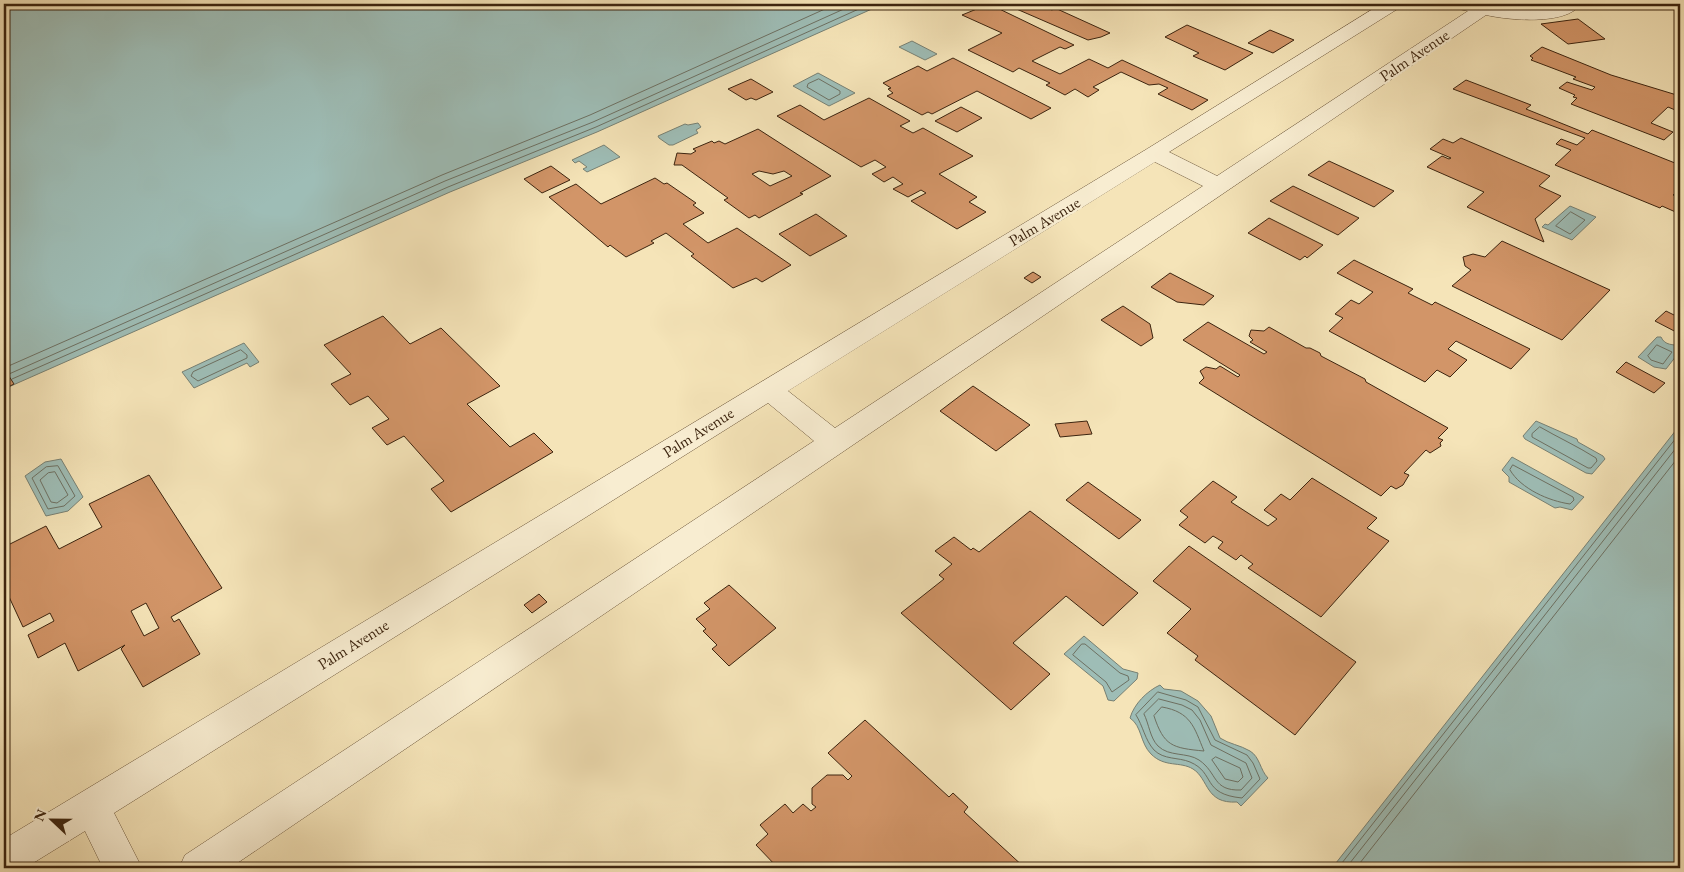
<svg xmlns="http://www.w3.org/2000/svg" width="1684" height="872" font-family="'EB Garamond',serif">
<style>
.water{fill:#9ebdb6;stroke:#778073}
.lines{fill:none;stroke-linecap:round;stroke-linejoin:round}
.shore{stroke:#6d7062;stroke-width:1}
.building{fill:#d29568;stroke:#3c240f;fill-rule:evenodd}
.street-casing{stroke:#6a5439;stroke-width:1}
.street{fill:#f8edd1;fill-rule:evenodd}
.labels{text-anchor:middle;stroke-width:4.5;stroke-linejoin:round;paint-order:stroke}
.street-label{font-size:16px;fill:#3c240f;stroke:#f8edd1}
</style>
<rect width="100%" height="100%" fill="#f5e4b8"/>
<filter id="stains"><feTurbulence type="fractalNoise" baseFrequency=".004" numOctaves="4"/><feColorMatrix values="0 0 0 0 .2 0 0 0 0 .09 0 0 0 0 .02 0 0 0 .5 -.17"/></filter>
<radialGradient id="worn" r=".72"><stop offset=".6" stop-color="#630" stop-opacity="0"/><stop offset="1" stop-color="#630" stop-opacity=".3"/></radialGradient>
<path class="water" d="M4,4h879l-286,128 -147,60 -446,197z
M912,41l25,13 -12,6 -26,-13z
M818,73l37,20 -26,13 -36,-20z
M698,123l3,4 -5,3 2,3 -25,12h-4l-10,-7 -1,-2 27,-12 3,1z
M604,145l16,12 -33,15 -4,-3 4,-2 -8,-6 -4,2 -3,-3z
M1570,206l26,11 -24,23 -30,-13 3,-3 3,1z
M1657,337h4c4,9 12,7 19,9v5l-14,18 -12,-2 -16,-10z
M244,343l15,19 -9,5 -3,-4 -53,25 -12,-16z
M1536,421l41,18 1,3 25,14 2,3 -13,15 -6,-1 -61,-34 -2,-3z
M1680,425v443h-348z
M1512,457l72,40 -12,13 -12,-3 -5,1 -46,-26v-5l-7,-7z
M61,459l22,38 -15,14 -22,5 -21,-40 20,-14z
M1084,636l39,33 15,4 -1,6 -23,22 -6,-1 -5,-14 -39,-32z
M1160,685l4,4 17,2 17,10 13,15 9,22c9,6 20,7 30,13 10,6 10,19 18,27l-27,28 -4,-4c-32,2 -28,-23 -44,-33 -13,-8 -28,-1 -42,-15 -11,-11 -9,-28 -21,-36 4,-14 17,-27 30,-33z"/>
<g class="lines">
<path class="shore" d="M819,79l21,12v3l-11,6 -22,-13 1,-3z
M1571,212l14,8 -15,14 -14,-8z
M1657,345l15,7 -9,12 -12,-4 -3,-4z
M241,350l6,5v3l-49,23 -7,-5 2,-4z
M4,368l438,-193 148,-60 246,-111
M9,374l436,-193 148,-59 262,-118
M12,379l436,-192 148,-60 274,-123
M1540,427c19,11 37,19 56,31l1,3 -6,7h-3l-56,-31v-3z
M1513,465l60,32 1,3 -4,4c-21,-3 -49,-15 -60,-34z
M58,466l17,30 -11,10 -16,3 -16,-31 14,-11z
M55,472l13,23 -11,8 -6,-1 -11,-22 8,-7z
M1082,644h3l35,29 8,3 1,4 -17,12 -6,-10 -33,-27z
M1158,692l28,8 12,7 17,33 32,15 6,8 7,16 -18,19c-41,-4 -26,-25 -52,-36 -12,-5 -26,-2 -36,-12 -9,-10 -11,-24 -18,-35z
M1159,699l23,6 10,5 8,10 11,25 35,18 6,15 -11,12c-29,1 -23,-17 -42,-30 -12,-8 -30,-3 -41,-14 -8,-8 -9,-22 -14,-32z
M1162,707c29,5 32,20 42,44 -32,-3 -40,-5 -50,-35z
M1216,757l24,11 3,9 -5,5 -13,-3 -13,-19z
M1338,868l342,-435
M1346,868l334,-425
M1356,868l324,-413"/>
</g>
<path class="building" d="M989,4l85,41 -9,4 -5,-2 -28,14 28,13 29,-15 19,9 14,-8 86,40 -16,10 -34,-16 10,-6 -9,-4 -10,1 -28,-13 -28,15 6,3 -11,7 -13,-8 -10,6 -19,-10 4,-2 -31,-15 -6,4 -45,-22 34,-17 -40,-18z
M1005,4h50l-8,4 5,2 3,-2 55,25 -9,4 -13,3z
M1578,19l27,20 -37,5 -27,-20z
M1187,25l66,28 -28,17 -32,-14 6,-3 -34,-16z
M1270,30l24,10 -21,13 -25,-10z
M1542,47l69,28 69,21v16l-12,-5 -17,16 22,9 -9,8 -93,-36 6,-6 -4,-1 2,-2 -16,-7 8,-6 25,8 3,-3 -22,-8 3,-2 -45,-17 2,-2 -3,-2z
M953,58l98,50 -20,11 -54,-28 -45,23 -4,-2 -6,3 -35,-19 6,-3 -5,-4 3,-1 -8,-5 35,-17 9,5z
M751,79l22,13 -17,8 -5,-2 -5,2 -18,-11z
M1466,80l65,25 -5,4 62,25 4,-4 88,35v23l-7,7 7,4v15l-18,-8 -2,2 -105,-43 16,-15 -15,-6 5,-5 16,6 8,-7 -132,-49z
M869,98l41,23 -10,5 13,7 10,-5 50,28 -34,18 38,23 -8,5 17,10 -29,17 -46,-28 15,-8 -5,-3 -13,7 -15,-8 10,-5 -10,-7 -9,5 -12,-8 14,-7 -11,-7 -14,7 -84,-51 23,-11 24,15z
M961,107l21,11 -25,14 -22,-11z
M758,129l73,47 -31,17 3,1 -44,24 -4,-3 -6,3 -25,-18 4,-2 -46,-33h-8l3,-12 14,1 5,-3 -3,-2 19,-8 2,2 5,-2 6,3zM759,171l14,3 11,-3 8,5 -22,10 -18,-12z
M1461,138l89,38 -11,10 22,10 -26,23 9,23 -77,-35 17,-15 -57,-25 15,-11 7,3 2,-1 -21,-9 13,-10 10,4z
M1329,161l65,30 -20,16 -66,-32z
M551,166l19,14 -28,13 -18,-14z
M655,178l9,6 3,-1 29,20 -3,2 11,8 -21,11 25,19 29,-15 54,37 -29,17 -6,-4 -23,10 -42,-32 3,-2 -28,-21 -15,8 3,2 -28,14 -16,-12 -2,2 -59,-50 27,-13 25,20z
M1293,186l66,32 -21,17 -68,-34z
M816,214l31,22 -37,20 -31,-22z
M1269,218l54,27 -16,13 -2,-2 -5,4 -52,-27z
M1502,241l108,49 -48,50 -110,-54 19,-16 -6,-4 -2,-9 10,-3 12,3z
M1354,260l59,29 -5,4 24,12 3,-3 95,47 -19,20 -55,-28 -8,8 19,11 -17,17 -13,-7 -12,12 -96,-51 14,-13 -8,-4 16,-14 8,4 14,-12 -36,-19z
M1033,272l8,5 -9,6 -8,-5z
M1170,273l44,23 -10,9 -27,-3 -26,-15z
M1123,306l27,18 3,14 -12,8 -40,-26z
M1666,311l14,7v16l-25,-13z
M383,316l27,28 31,-16 59,58 -33,18 43,43 24,-14 19,19 -102,60 -20,-23 13,-8 -40,-45 -17,9 -15,-17 17,-9 -21,-23 -18,9 -19,-21 20,-10 -27,-29z
M1208,322l56,32 3,-2 -17,-10 3,-2 -4,-4 2,-6 13,1 5,-4 37,21h4l10,5 1,3 44,23 1,3 82,46 -10,10 5,2 -3,3 1,3 -11,7 -4,-3 -22,23 5,2 -6,10 -7,4 -5,-3 -10,10 -182,-113 5,-5 -4,-7 6,-4 10,2 4,-3 18,11 2,-2 -57,-35z
M1626,362l39,21 -11,10 -38,-21z
M5,370l9,14 -10,5v-18z
M973,386l57,39 -34,26 -56,-40z
M1087,421l5,13 -32,3 -5,-13z
M149,475l73,113 -51,29 3,5 5,-3 21,35 -57,33 -22,-38 4,-4 -47,26 -13,-28 -27,15 -10,-23 26,-14 -4,-8 -27,14 -19,-41v-39l42,-21 13,23 43,-22 -13,-23zM146,603l13,25 -15,8 -13,-25z
M1312,478l65,40 -10,10 22,13 -68,76 -73,-49 5,-4 -12,-9 -5,5 -18,-12 5,-6 -10,-6 -8,7 -26,-18 9,-8 -8,-6 33,-30 24,16 -6,5 37,24 9,-7 -13,-9 17,-16 9,6z
M1088,482l53,38 -22,19 -53,-39z
M1030,511l108,82 -35,33 -37,-30 -53,47 37,31 -39,36 -110,-97 43,-34 -5,-4 13,-11 -17,-13 19,-14 17,13 2,-2 6,4z
M1189,546l167,116 -61,73 -100,-75 3,-4 -31,-23 24,-24 -38,-28z
M729,585l47,43 -47,38 -17,-17 5,-4 -14,-14 3,-2 -10,-10 14,-10 -6,-6z
M539,594l8,8 -15,11 -8,-8z
M865,720l84,77 4,-4 15,14 -4,5 61,56h-247l-22,-23 12,-11 -8,-9 25,-21 8,9 10,-9 8,7 5,-4 -4,-3v-16l15,-13h16l5,5 4,-4 -24,-23z"/>
<g class="lines">
<defs>
<path id="street" d="M1381,4h21l-3,4 -230,144 48,24 251,-165 -9,-2 -2,-5c25,0 49,6 74,5 17,0 32,-6 50,-5 -15,22 -73,16 -95,11l-1256,853h-51l6,-13 629,-414 -46,-38 -654,410 28,55h-39l-18,-37 -60,37h-21v-29l1143,-690zM1155,162l48,24 -368,242 -47,-37z"/>
</defs>
<use href="#street" class="street-casing"/>
<use href="#street" class="street"/>
</g>
<g class="labels">
<g class="street-label">
<text transform="translate(1414 55) rotate(-34)" y="6">Palm Avenue</text>
<text transform="translate(1044 221) rotate(-31)" y="6">Palm Avenue</text>
<text transform="translate(698 432) rotate(-32)" y="6">Palm Avenue</text>
<text transform="translate(353 644) rotate(-32)" y="6">Palm Avenue</text>
</g>
</g>
<rect width="1684" height="872" fill="none" stroke="#f5e4b8" stroke-width="20"/>
<rect x="5" y="5" width="1674" height="862" fill="none" stroke="#3c240f" stroke-width="2.5"/>
<rect x="10" y="10" width="1664" height="852" fill="none" stroke="#3c240f"/>
<g transform="translate(52 820) rotate(292)" stroke="#f8edd1" stroke-width="4" paint-order="stroke">
<path d="M0-4L9 19L0 12L-9 19Z" fill="#3c240f"/>
<text y="-8" font-size="14" font-weight="bold" text-anchor="middle" fill="#3c240f">N</text>
</g>
<rect width="100%" height="100%" filter="url(#stains)"/>
<rect width="100%" height="100%" fill="url(#worn)"/>
</svg>
